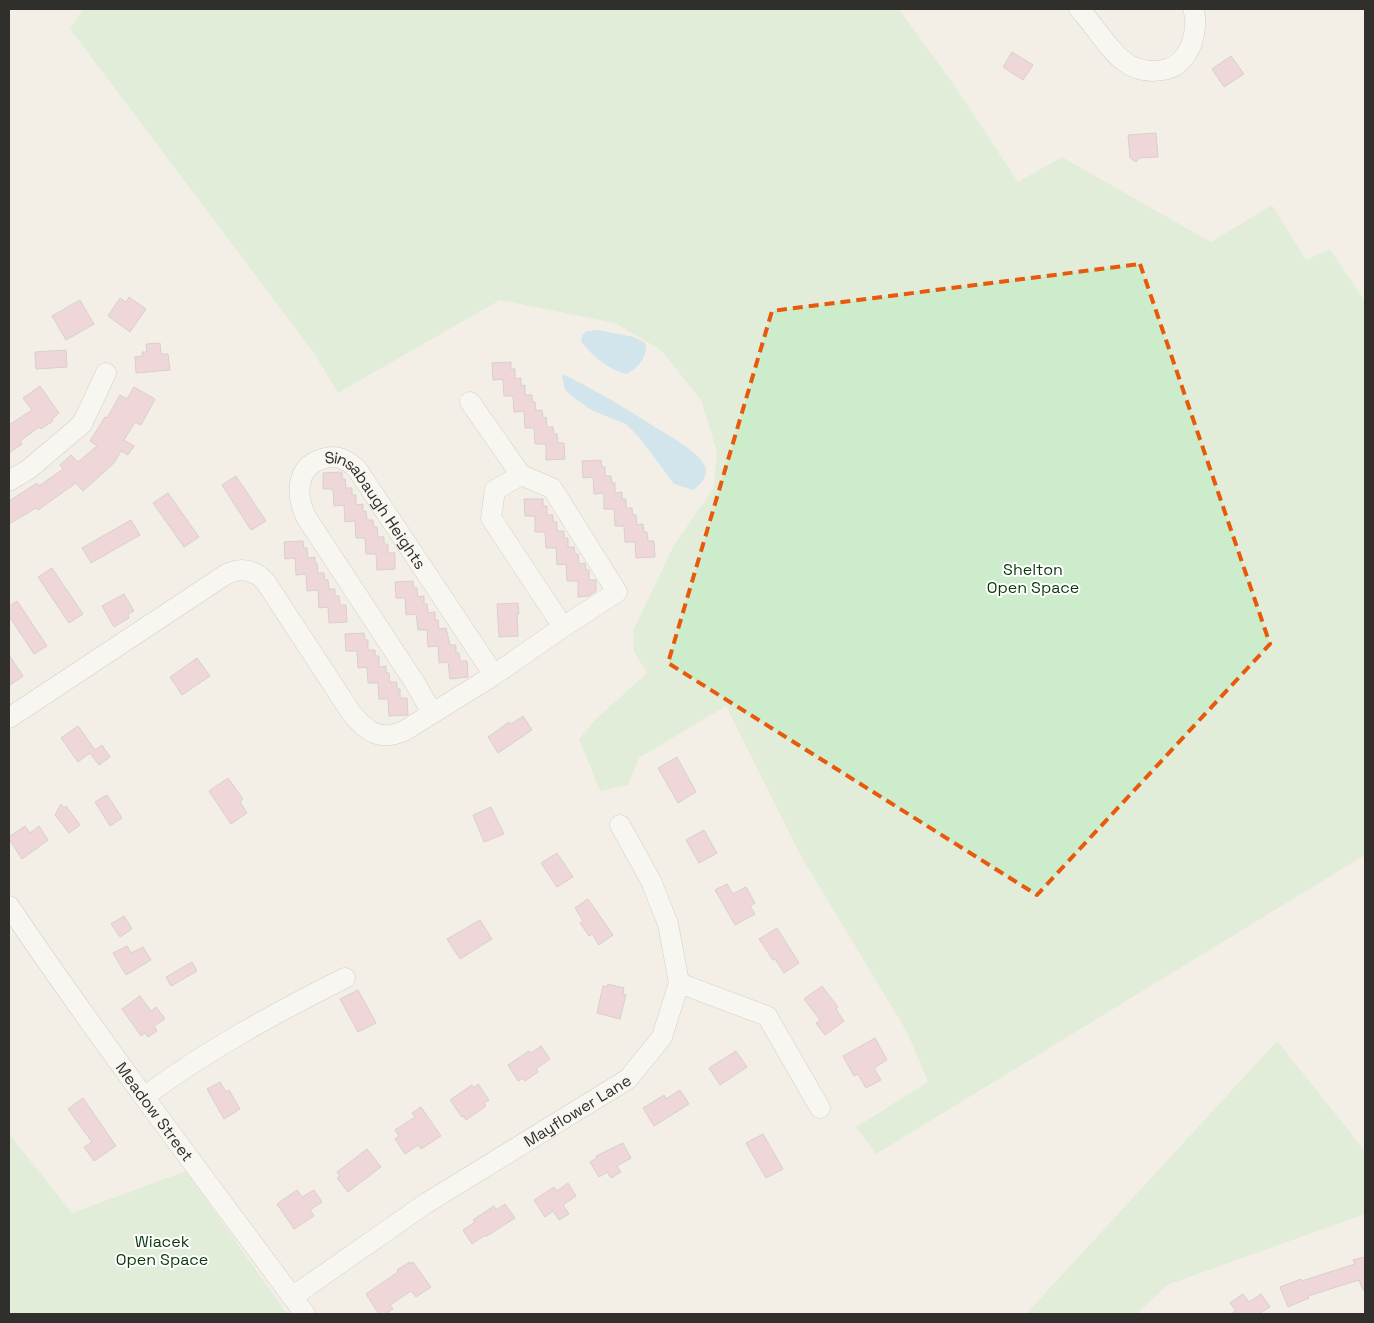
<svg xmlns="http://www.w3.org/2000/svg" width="1374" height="1323" font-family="'Space Grotesk',sans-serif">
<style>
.green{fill:#cdeccb}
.water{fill:#aedaf4}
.building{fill:#eab9c7;stroke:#b5aaad}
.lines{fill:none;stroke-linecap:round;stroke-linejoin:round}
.minor-casing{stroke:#aeaaa2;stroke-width:21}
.minor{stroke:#fff;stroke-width:20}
.marked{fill:none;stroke:#e8590c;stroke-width:4;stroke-dasharray:10 6;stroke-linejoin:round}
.labels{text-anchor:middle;stroke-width:4;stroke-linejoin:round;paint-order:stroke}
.street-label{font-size:16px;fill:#312f2c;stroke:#fff}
.park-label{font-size:16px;fill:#0b390b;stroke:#fff}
</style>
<rect width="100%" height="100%" fill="#f3efe6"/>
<path class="green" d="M83,9h816l57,79 62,94 44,-25 149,85 61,-37 34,55 24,-11 35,52v554l-489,299 -20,-27 72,-45 -21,-50 -106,-176 -75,-150 -87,52 -11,27 -28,6 -21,-52 17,-20 51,-46 -13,-21 -1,-21 40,-84 41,-60 3,-35 -16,-52 -40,-50 -46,-27 -115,-23 -162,93 -24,-40 -244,-324z
M1277,1041l88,110v63l-198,71 -30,29h-111z
M9,1134l63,79 114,-42 101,143h-278z"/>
<path class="water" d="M598,330l36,7 11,6c4,13 -7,25 -18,31 -17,-3 -36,-19 -46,-33l1,-6 5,-4z
M565,375c32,16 63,34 93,54 15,9 37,21 46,35 6,10 -3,21 -11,26l-19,-6 -35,-47 -13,-13 -33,-13 -20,-14 -8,-7 -3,-14z"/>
<path class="building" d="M1012,52l21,13 -10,15 -20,-13z
M1231,56l13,18 -20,13 -12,-18z
M1156,133l2,24 -19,1 -3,4 -6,-4 -2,-23z
M129,297l17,12 -16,23 -22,-16 12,-18 6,4z
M80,300l14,24 -28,16 -14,-24z
M160,343l1,11h7l2,16 -34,3 -1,-16 8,-1 -1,-4h5l-1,-8z
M66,350l1,17 -31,2 -1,-17z
M511,362v7h4v10l6,-1v8l4,-1v10h7v7h3l1,9 6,-1 1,8 3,-1 1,10h6l1,7h3l1,9h6l1,16 -19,1v-16h-11l-1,-16h-9l-1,-17 -10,1 -1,-16h-9l-1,-17 -10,1 -1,-17z
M40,386l19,27 -7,6 1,2 -12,8 -2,-2 -19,14 2,3 -13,9v-28l23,-15 -9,-12z
M134,387l21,12 -14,26 -6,-3 -11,18 10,6 -6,9 -7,-4 -7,12 -31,28 -7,-8 -38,27 -2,-2 -27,16v-23l28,-18 2,3 24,-17 -3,-4 11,-10 7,7 19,-16 -7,-5 15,-24 2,1 13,-23 7,4z
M601,460l1,7h3v9h6l1,7h3v10l7,-1v7h4v9h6l1,7h3l1,10 6,-1 1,8h3l1,9h6l1,16 -19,1 -1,-16h-10l-1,-16h-9l-1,-17h-10v-16l-10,1 -1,-17 -10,1 -1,-17z
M342,472v7h3l1,9h6v7h4v10l7,-1v8l3,-1 1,9h6l1,7h3l1,10h6v7h4v9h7v16l-18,1 -1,-16h-10l-1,-16h-9l-1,-17 -10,1 -1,-17 -10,1 -1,-17h-10v-16z
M236,476l30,45 -15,9 -29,-45z
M168,493l31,44 -15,10 -31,-44z
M524,499h19v7h4v9h6v7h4v9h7v7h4v9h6l1,7h3l1,10 6,-1 1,7h3v10h7v11l-7,5 -11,1v-16h-11l-1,-17 -9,1 -1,-17h-10l-1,-16h-10v-16h-10z
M131,520l9,15 -49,28 -9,-15z
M303,541l1,7h3l1,10 7,-1v6h2l1,10h6l1,7h3l1,9h6v7h4l1,9h6l1,17 -18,1 -1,-16 -9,1 -1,-18 -11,1 -1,-17 -10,1 -1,-17 -10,1 -1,-17z
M52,568l31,46 -14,9 -31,-46z
M413,581l1,7h3l1,9 6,-1v8h3l1,9 7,-1v8h3l1,9 7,-1 4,17h6v8h3l1,8h7l1,16 -18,2 -2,-17 -9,1 -1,-17 -10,1 -1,-17h-9l-2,-16 -10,1 -1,-17h-9l-1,-16z
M124,594l10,17 -6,3 1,4 -15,9 -12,-21z
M17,601l30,45 -13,8 -25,-38v-10z
M518,603l1,11h-2l1,22 -19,1 -2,-33z
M364,633l1,7h3v10h7v6h4v11l7,-1v7h3l1,9h7v7h3v9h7l1,17 -19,1 -1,-17h-9l-1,-16h-10l-1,-16 -9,1 -1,-17h-11l-1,-17z
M9,655l14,21 -14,10z
M197,658l13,18 -28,19 -12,-18z
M523,716l9,14 -34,23 -10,-16 21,-15 2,2z
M78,726l17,24 7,-5 8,12 -11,8 -9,-12 -12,9 -17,-24z
M677,757l19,35 -18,11 -20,-35z
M228,778l15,21 -3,3 7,11 -16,11 -22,-33z
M107,795l15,23 -12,8 -15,-24z
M61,804l3,4 2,-2 14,19 -11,8 -14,-18z
M491,807l13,27 -20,8 -11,-27z
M25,826l5,7 9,-7 9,14 -26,19 -13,-20v-2z
M704,830l13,23 -18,10 -13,-23z
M557,853l16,24 -16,10 -16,-24z
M727,884l6,10 13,-7 9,16 -5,3 5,8 -20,11 -20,-35z
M588,899l25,36 -14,10 -7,-11 -3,2 -9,-13 3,-2 -8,-13z
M124,916l8,13 -12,8 -9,-13z
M480,920l12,19 -32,20 -13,-20z
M777,928l22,35 -15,10 -9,-14 -2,1 -14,-21z
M127,946l4,7 12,-6 8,13 -25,15 -13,-22z
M192,962l5,9 -26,15 -5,-9z
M608,984l16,4 -1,6 3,1 -6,24 -23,-6 6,-27 4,1z
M822,986l16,21 -2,2 8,12 -19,14 -9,-12 4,-3 -16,-21z
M358,990l18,33 -18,9 -18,-33z
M140,996l11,15 5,-4 9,12 -11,7 3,5 -9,6 -3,-4 -4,3 -19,-27z
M875,1038l12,22 -13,8 7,12 -15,8 -8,-14 -4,2 -11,-20z
M541,1046l9,13 -14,10 2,3 -13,9 -2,-3 -5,3 -10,-16 21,-14 2,2z
M736,1051l11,16 -27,18 -11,-17z
M220,1082l6,10 3,-2 11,19 -16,10 -17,-30z
M478,1084l11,16 -5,3 2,3 -20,14 -2,-4 -2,1 -12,-17 22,-15 2,3z
M680,1090l9,14 -35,22 -11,-18 21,-13 2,4z
M83,1098l33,48 -22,15 -10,-14 8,-5 -24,-33z
M421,1107l20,29 -20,13 -3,-4 -13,9 -10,-15 4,-3 -4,-6 20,-13 -3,-4z
M763,1134l20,35 -17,9 -20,-35z
M623,1143l8,15 -14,8 4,6 -10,6 -4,-6 -8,5 -9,-15 7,-4 -1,-2z
M367,1149l14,18 -33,25 -11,-14 3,-2 -3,-4z
M568,1183l8,13 -13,9 6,9 -10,6 -6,-9 -8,6 -11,-17 20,-13 3,4z
M297,1190l5,7 12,-7 8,12 -12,8 4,6 -20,13 -17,-25z
M505,1204l10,14 -28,18h-3l-12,8 -9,-14 12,-8 -2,-2 21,-14 2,4z
M1365,1257v33h-2l-4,-10 -51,16 1,2 -21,9 -8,-20 21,-8 1,2 53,-17 -2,-4z
M410,1262l1,2 2,-2 18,25 -15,10 -5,-6 -21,14 3,4 -8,5h-6l-13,-20 32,-22 -1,-2z
M1243,1294l6,8 12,-8 9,13 -11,7h-29l6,-3 -6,-8z"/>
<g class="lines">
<defs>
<g id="minor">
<path d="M1079,9c26,26 39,69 84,61 11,-2 18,-7 24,-17 7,-11 11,-32 6,-44"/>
<path d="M470,402l51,73"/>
<path d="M521,475l31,13 65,104 -54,35 -72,-109 4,-28z"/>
<path d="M9,481l20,-12 53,-45 24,-51"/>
<path id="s1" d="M432,713l-17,-30 -109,-166c-10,-21 -11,-50 16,-58 14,-5 24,0 35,10l137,206"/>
<path d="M9,718l216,-143c15,-8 28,-6 40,6l87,133c16,19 28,27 52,17l90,-56 69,-48"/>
<path id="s2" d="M9,906c94,139 196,273 296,408"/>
<path d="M679,983l88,33 53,92"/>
<path d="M144,1097c63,-47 131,-84 201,-119"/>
<path id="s3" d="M292,1297l133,-93 203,-125 34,-42 17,-54 -11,-59 -17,-43 -31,-56"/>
</g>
</defs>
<use href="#minor" class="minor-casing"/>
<use href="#minor" class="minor"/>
</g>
<path d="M0 0H1374V1323H0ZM1140,264l130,380 -233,251 -369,-232 104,-352z" fill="#f3efe6" fill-opacity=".55" fill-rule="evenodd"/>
<path class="marked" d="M1140,264l130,380 -233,251 -369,-232 104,-352z"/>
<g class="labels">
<g class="street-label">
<text dy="6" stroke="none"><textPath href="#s1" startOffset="382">Sinsabaugh Heights</textPath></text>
<text dy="6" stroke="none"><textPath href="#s3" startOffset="341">Mayflower Lane</textPath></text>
<text dy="6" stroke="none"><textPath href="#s2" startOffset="252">Meadow Street</textPath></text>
</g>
<g class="park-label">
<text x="1033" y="575">Shelton<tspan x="1033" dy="18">Open Space</tspan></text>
<text x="162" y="1247">Wiacek<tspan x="162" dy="18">Open Space</tspan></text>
</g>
</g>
<rect width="1374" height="1323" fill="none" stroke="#312f2c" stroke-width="20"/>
</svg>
